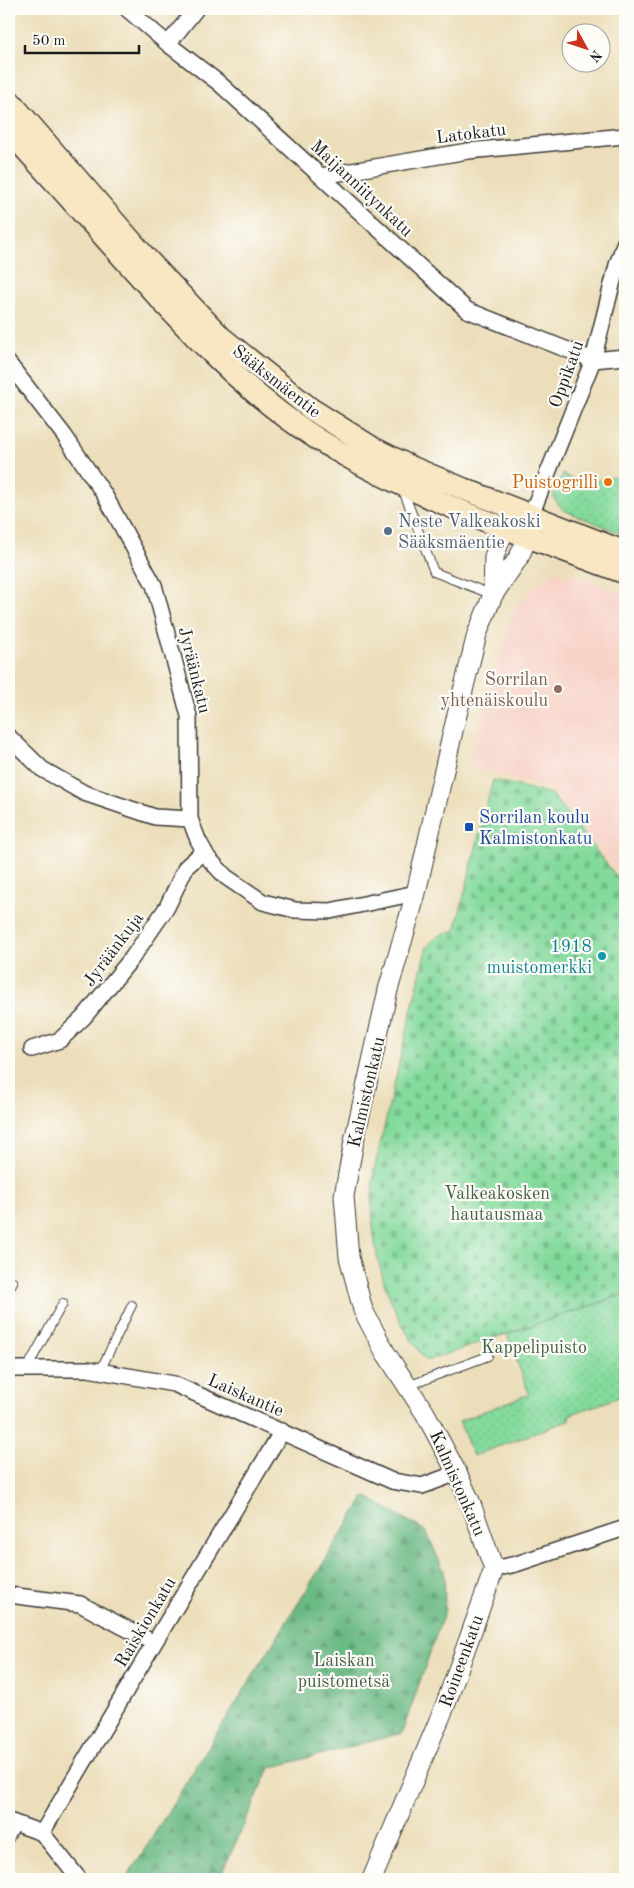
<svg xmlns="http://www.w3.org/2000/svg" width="634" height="1888" font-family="'Old Standard TT',serif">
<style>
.built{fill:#f7d1c6}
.grass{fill:url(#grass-dots);stroke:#507b5c}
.forest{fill:url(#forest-firs);stroke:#446b50}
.cemetery{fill:url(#cemetery-stones);stroke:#507b5c}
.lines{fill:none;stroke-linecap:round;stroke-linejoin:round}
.service-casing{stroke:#3b3934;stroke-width:10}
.minor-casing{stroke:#3b3934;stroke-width:18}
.tertiary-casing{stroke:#3b3934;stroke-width:21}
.secondary-casing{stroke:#3b3934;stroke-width:24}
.service{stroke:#fff;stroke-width:8}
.minor{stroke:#fff;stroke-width:15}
.tertiary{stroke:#fff;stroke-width:19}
.secondary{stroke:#f9e7c3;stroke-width:21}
.food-dot{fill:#e8710a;stroke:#fdfcf7;stroke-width:2}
.service-dot{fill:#5c6f8a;stroke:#fdfcf7;stroke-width:2}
.education-dot{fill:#8d6e63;stroke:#fdfcf7;stroke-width:2}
.transit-dot{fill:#1a4fb4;stroke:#fdfcf7;stroke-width:2}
.culture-dot{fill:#0f9aa8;stroke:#fdfcf7;stroke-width:2}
.labels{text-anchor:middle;stroke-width:4.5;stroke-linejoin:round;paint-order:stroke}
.street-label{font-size:18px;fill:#1c1c1c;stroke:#fdfcf7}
.food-label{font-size:18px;fill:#c56008;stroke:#fdfcf7;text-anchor:end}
.service-label{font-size:18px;fill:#4e5e75;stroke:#fdfcf7;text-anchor:start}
.education-label{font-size:18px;fill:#785e54;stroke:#fdfcf7;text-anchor:end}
.transit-label{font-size:18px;fill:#164399;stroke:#fdfcf7;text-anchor:start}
.culture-label{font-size:18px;fill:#0d838f;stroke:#fdfcf7;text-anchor:end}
.park-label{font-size:18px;fill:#405e49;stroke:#fdfcf7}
</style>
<defs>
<pattern id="grass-dots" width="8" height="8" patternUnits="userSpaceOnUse" patternTransform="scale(1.25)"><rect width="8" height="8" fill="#84da9d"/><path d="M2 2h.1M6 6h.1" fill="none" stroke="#71ba87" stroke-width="1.8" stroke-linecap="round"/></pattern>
<pattern id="forest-firs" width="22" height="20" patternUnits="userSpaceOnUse" patternTransform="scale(1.25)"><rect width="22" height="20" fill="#6bba84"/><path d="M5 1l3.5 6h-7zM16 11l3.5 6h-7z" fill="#5c9f71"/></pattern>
<pattern id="cemetery-stones" width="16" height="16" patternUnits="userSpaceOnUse" patternTransform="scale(1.25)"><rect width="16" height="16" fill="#84da9d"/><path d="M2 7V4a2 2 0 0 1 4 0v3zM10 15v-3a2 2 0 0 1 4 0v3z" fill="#71ba87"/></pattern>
</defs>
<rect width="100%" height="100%" fill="#fdfcf7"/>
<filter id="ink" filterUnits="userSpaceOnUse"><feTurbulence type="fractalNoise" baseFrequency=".02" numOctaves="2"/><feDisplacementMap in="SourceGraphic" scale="10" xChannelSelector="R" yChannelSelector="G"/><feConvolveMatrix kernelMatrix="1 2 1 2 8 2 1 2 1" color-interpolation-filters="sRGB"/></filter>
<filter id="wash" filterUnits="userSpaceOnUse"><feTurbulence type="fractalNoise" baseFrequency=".0096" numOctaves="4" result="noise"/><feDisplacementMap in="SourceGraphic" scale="20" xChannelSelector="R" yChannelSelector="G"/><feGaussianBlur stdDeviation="1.12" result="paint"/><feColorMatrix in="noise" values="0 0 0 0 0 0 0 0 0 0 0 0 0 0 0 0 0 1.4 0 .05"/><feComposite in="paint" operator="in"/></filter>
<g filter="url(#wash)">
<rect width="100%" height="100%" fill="#ecdeba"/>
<path class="built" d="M554,573l24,2 47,20v288l-73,-93 -84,-23 45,-157 20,-23z"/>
<path class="grass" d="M563,474l19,10 43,-10v61l-62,-25 -10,-13z
M625,1294v101l-56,20 1,5 -97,36 -14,-35 70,-27 -22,-60z"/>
<path class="forest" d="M365,1496l61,35 18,40 1,39 -43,123 -132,35 -51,111h-93z"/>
<path class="cemetery" d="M493,780l58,14 74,93v299l-3,2 3,8v98l-199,67c-8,-12 -17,-23 -23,-35 -27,-51 -35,-100 -29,-156l52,-221c10,-13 13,-15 29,-18z"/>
</g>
<g filter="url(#ink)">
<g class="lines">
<defs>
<path id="service" d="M403,490l31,82 59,23
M9,1289l4,-7
M26,1370l37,-67
M100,1371l32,-66
M408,1386l80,-30
M9,1839l8,-15"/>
<path id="minor" d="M127,9l41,35 51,39 248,227 126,50 32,-3
M168,44l28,-35
M322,176l146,-25 157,-15
M9,364l55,71 40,59 50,91 35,131 1,103 8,21 10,18 18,19 37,25 32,8 35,1 86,-18
M531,515l62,-155 24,-95 8,-23
M9,737l33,32 42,24 71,24 35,2
M32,1049l28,-9 24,-23 48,-59 35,-51 19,-40 18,-16
M9,1369h79l86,15 218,97 30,5 35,-13
M494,1569l22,-5 109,-36
M9,1595l71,9 74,39
M9,1821l33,12 37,46
M42,1833l111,-188 129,-214"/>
<path id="tertiary" d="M493,595l1,-38 11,-30 12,-5
M372,1879l73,-173 49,-137 -24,-68 -13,-28 -32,-60 -40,-61 -22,-42 -14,-53 -5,-61 10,-55 34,-151 28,-97 37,-162 24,-97 16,-39 26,-38 9,-21 2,-14"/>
<path id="secondary" d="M9,100l138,159 74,78 90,72 62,39 36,18 55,23 161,63
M9,131c40,45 81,90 122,136 57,64 115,127 188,173 95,59 202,94 306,133"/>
</defs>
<use href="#service" class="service-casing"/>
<use href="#minor" class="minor-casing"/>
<use href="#tertiary" class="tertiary-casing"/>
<use href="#secondary" class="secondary-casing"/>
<use href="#service" class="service"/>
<use href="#minor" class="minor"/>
<use href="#tertiary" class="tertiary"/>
<use href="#secondary" class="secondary"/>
</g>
</g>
<circle class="food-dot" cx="608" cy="482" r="5"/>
<circle class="service-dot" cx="388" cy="531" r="5"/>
<circle class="education-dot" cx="558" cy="689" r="5"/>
<rect class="transit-dot" x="464" y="822" width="10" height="10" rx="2.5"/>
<circle class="culture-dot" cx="602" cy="956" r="5"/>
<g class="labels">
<g class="street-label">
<text transform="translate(471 133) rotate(-7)" y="6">Latokatu</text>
<text transform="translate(362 188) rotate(43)" y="6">Maijanniitynkatu</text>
<text transform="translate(566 374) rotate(-70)" y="6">Oppikatu</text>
<text transform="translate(277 381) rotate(38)" y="6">Sääksmäentie</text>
<text transform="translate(195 670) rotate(76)" y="6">Jyräänkatu</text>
<text transform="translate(113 949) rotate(-53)" y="6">Jyräänkuja</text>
<text transform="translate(366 1092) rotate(-77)" y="6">Kalmistonkatu</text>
<text transform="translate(246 1395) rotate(24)" y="6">Laiskantie</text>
<text transform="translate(458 1483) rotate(66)" y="6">Kalmistonkatu</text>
<text transform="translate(145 1622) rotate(-59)" y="6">Raiskionkatu</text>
<text transform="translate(461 1661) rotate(-70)" y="6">Roineenkatu</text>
</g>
<g class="food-label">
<text x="598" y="488">Puistogrilli</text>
</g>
<g class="service-label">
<text x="398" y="527">Neste Valkeakoski<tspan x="398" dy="21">Sääksmäentie</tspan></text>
</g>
<g class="education-label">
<text x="548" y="685">Sorrilan<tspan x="548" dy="21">yhtenäiskoulu</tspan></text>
</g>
<g class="transit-label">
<text x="479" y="823">Sorrilan koulu<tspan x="479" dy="21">Kalmistonkatu</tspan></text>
</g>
<g class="culture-label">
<text x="592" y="952">1918<tspan x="592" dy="21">muistomerkki</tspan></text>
</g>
<g class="park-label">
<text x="497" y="1199">Valkeakosken<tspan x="497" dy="21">hautausmaa</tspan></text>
<text x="534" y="1353">Kappelipuisto</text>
<text x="344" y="1666">Laiskan<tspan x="344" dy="21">puistometsä</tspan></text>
</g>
</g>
<rect width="634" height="1888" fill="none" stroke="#fdfcf7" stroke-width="30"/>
<g transform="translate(586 48) rotate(130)"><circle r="24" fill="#fdfcf7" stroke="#a3a29f"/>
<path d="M0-4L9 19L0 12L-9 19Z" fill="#c8321e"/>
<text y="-8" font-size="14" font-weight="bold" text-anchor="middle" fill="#1c1c1c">N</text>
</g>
<path d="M25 45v8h114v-8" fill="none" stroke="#1c1c1c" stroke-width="2.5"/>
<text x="32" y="45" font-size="15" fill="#1c1c1c" stroke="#fdfcf7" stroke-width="4" paint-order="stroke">50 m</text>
</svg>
